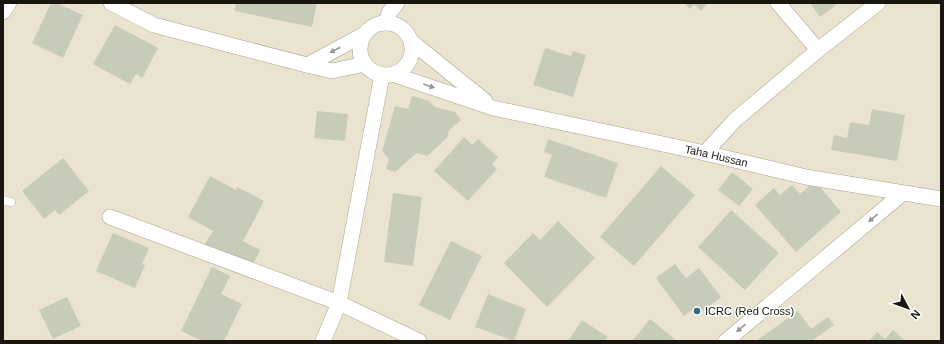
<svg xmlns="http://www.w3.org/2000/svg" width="944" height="344" font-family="Arial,sans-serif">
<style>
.building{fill:#c7ccb8}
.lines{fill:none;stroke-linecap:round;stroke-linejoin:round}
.service-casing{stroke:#a9a390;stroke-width:9}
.minor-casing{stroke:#a9a390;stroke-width:16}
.service{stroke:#fff;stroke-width:8}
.minor{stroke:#fff;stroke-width:15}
.oneway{fill:#979693}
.poi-dot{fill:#2e6e82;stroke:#fff;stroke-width:1.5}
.labels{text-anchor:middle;stroke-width:3;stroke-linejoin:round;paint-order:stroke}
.street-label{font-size:11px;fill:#18160f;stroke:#fff}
.poi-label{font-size:11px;fill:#18160f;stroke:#fff;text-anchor:start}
</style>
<rect width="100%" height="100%" fill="#eae3cf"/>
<path class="building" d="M51,3h6l26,12 -20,43 -31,-15z
M236,3h81l-5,24 -77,-16z
M684,3h24l-7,8 -7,-7 -4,5z
M810,3h29l-19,14z
M115,25l43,23 -16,30 -6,-4 -6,10 -37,-20z
M545,48l26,8 2,-5 13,4 -13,42 -40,-12z
M412,96l17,5 6,6 20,5 6,8 -12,10 -2,8 -20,18 -10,-3 -22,19 -9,-3 3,-10 -7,-8 13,-45 13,3z
M872,109l33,6 -8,46 -66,-11 3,-15 13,3 3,-16 19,3z
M317,111l31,3 -3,27 -31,-3z
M464,137l8,8 6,-6 20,18 -6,7 5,5 -29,32 -34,-30z
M548,139l70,24 -12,35 -62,-21 8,-22 -8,-3z
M63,158l26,33 -30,24 -4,-5 -11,9 -22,-28z
M661,166l34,29 -61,71 -34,-29z
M732,172l21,17 -14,17 -21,-16z
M210,176l26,14 1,-3 27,14 -21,40 17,9 -9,18 -46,-24 8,-13 -25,-14z
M815,181l26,31 -45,40 -41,-47 19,-17 6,7 12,-10 8,9z
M393,193l29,4 -9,69 -29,-4z
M731,210l48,43 -34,37 -47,-43z
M558,221l37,37 -48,49 -43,-44 29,-30 7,7z
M113,233l36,15 -7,16 3,1 -10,23 -39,-17z
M451,241l31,15 -32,64 -31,-15z
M675,264l11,14 13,-10 22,29 -24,19 -5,-6 -8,6 -28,-38z
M212,267l18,9 -9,18 21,10 -18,37h-22l-21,-10z
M488,294l38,15 -12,32 -39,-14z
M67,297l14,29 -28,13 -14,-29z
M798,311l13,18 17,-12 6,8 -22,16h-56z
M650,319l27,22h-45z
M582,320l26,17 -3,4h-37z
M893,330l13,11h-37l8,-9 8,7z"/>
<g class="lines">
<defs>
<path id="service" d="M3,200l8,2"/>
<g id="minor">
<path d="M111,3l43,22 153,40 25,6 33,-7"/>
<path d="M3,12l6,-9"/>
<path d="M386,23l3,-10 8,-10"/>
<circle cx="386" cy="49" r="26"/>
<path d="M412,42l73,59"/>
<path d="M818,50l60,-47"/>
<path d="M307,65l56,-30"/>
<path id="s1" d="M392,74l101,34 212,45 101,24 135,22"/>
<path d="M705,153l30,-33 83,-70 -40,-47"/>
<path d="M110,217l229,86 80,38"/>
<path d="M323,341l16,-38 43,-228"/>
<path d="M726,341l177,-148"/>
</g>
</defs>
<use href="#service" class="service-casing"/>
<use href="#minor" class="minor-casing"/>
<use href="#service" class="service"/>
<use href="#minor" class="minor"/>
</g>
<defs><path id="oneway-solid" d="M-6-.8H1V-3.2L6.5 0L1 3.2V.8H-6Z"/></defs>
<g class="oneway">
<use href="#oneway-solid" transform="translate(335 50) rotate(152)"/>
<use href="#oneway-solid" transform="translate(429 86) rotate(19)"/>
<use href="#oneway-solid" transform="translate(873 218) rotate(140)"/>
<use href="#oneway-solid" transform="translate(741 328) rotate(140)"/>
</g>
<circle class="poi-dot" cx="697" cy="311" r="4"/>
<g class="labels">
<g class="street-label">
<text dy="4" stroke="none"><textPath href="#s1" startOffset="335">Taha Hussan</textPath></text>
</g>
<g class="poi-label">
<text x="705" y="315">ICRC (Red Cross)</text>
</g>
</g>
<rect width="944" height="344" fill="none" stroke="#18160f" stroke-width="8"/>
<g transform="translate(908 308) rotate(131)" stroke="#ffffff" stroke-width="3" paint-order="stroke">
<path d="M0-3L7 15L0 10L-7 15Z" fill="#18160f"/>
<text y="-6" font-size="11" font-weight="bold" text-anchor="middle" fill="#18160f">N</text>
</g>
</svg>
